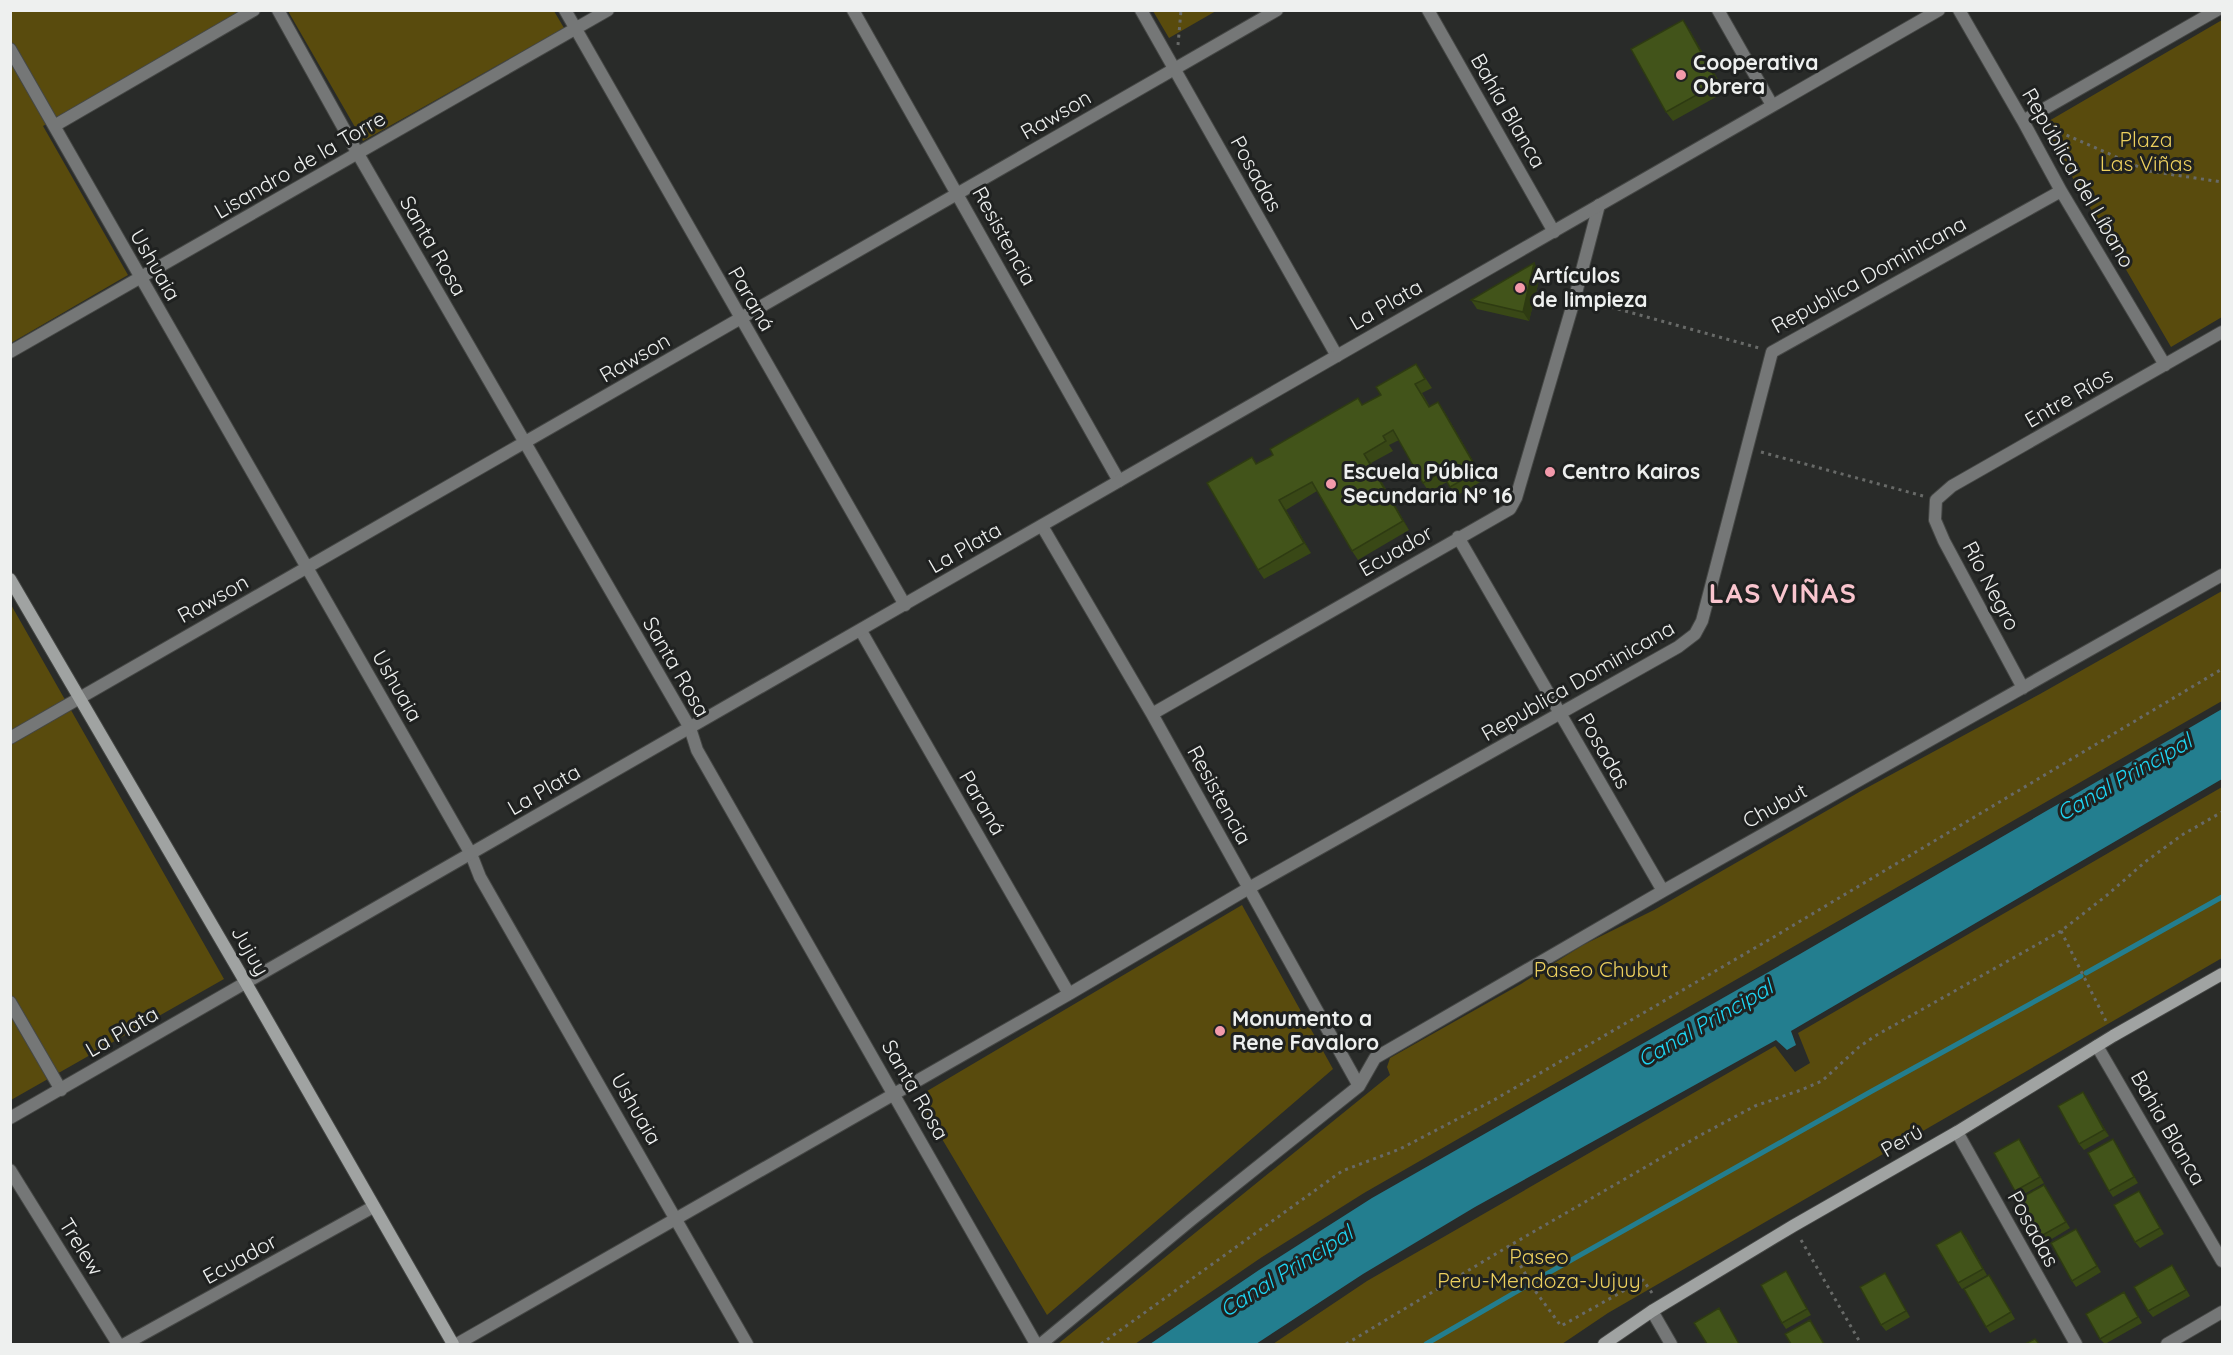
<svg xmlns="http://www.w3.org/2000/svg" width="2233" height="1355" font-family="Quicksand,sans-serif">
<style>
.green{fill:#594b0d}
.water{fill:#237e8f}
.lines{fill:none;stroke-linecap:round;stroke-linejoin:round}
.stream{stroke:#237e8f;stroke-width:5}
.minor-casing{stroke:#454745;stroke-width:14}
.tertiary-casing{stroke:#454745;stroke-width:14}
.secondary-casing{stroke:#454745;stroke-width:14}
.path{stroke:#686a68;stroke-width:3;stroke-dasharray:3 4.5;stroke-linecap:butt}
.minor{stroke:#757777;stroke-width:12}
.tertiary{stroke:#757777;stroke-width:12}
.secondary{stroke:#a0a3a2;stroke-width:12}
.wall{fill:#394816}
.shaded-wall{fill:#2e3b12}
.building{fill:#42541a;stroke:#2e3b12;stroke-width:1.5}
.poi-dot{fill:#f39aab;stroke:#1f2120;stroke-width:2}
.labels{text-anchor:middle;stroke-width:6;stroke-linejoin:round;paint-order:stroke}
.poi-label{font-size:21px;font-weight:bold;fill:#eef0ef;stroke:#1f2120;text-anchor:start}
.street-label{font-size:21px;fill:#eef0ef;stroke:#1f2120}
.park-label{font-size:21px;fill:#edd05e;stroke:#1f2120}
.water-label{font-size:22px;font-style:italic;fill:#1ed5f3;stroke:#1f2120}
.district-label{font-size:27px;font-weight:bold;letter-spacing:1.5px;fill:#f9c5ce;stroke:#1f2120}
</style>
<rect width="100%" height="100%" fill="#292b29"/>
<path class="green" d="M11,11h235l-203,115 85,149 -117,68z
M288,11h266l10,17 -201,113z
M1153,11h63l-47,27z
M2222,20v297l-51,30 -129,-222z
M2222,591v110l-858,492 -102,64 -127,87h-77l332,-269 -3,-8 3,-9 131,-74 62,-39 71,-35 207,-119 179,-97z
M10,603l214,376 -213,121h-1z
M2222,787v171l-614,355 -46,31h-289l94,-63 408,-235 20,26 15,-9 -12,-30z
M1242,905l91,164 -286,246 -130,-218z"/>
<path class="water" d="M2222,709v70l-431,252 5,14 -9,5 -11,-10 -301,167 -112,67 -107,70h-106l109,-74 113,-72 428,-244z"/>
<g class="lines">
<path class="stream" d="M2086,973l136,-76
M1534,1281l338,-190 209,-115
M1426,1344l102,-59"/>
<defs>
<path id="minor" d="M278,10l80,144 332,574 7,22 339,594
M565,10l340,595
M853,10l266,471
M1141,10l196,346
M1428,10l126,222
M1718,10l54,95
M1959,10l64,111 38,70 104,174
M10,49l461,805 9,23 267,467
M2023,121l194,-111
M54,126l200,-116
M10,352l598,-342
M1042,526l110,188 207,372
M1458,537l205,354
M861,631l208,363
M2023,688l-79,-147 -9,-21 1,-20 16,-14 270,-154
M1152,714l358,-205 6,-11 59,-201 24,-92
M10,738l1267,-728
M10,1002l51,88
M2097,1046l125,215
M1957,1132l119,212
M10,1170l108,174
M1652,1311l19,33
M125,1344l248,-137
M457,1344l612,-350 180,-106 429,-241 17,-13 7,-13 70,-269 289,-161
M1041,1344l150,-124 168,-134 16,-28 288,-167 559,-316
M2167,1344l55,-32"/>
<path id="tertiary" d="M10,1118l1929,-1108"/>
<path id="secondary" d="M10,579l236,404 207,361
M1604,1344l48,-33 141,-85 164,-94 156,-96 109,-62"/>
</defs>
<use href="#minor" class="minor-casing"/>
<use href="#tertiary" class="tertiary-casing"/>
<use href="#secondary" class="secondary-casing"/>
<path class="path" d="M1178,45l3,-35
M2046,126l102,45 74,11
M1589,301l170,47
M1761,452l162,44
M2061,931l46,92
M1801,1240l60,104
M1509,1246l27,46 25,34 82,-46 9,13
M1101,1344l241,-173 58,-22 94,-49 278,-162 450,-269
M1346,1344l163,-98 190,-110 56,-30 46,-16 21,-9 37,-34 16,-11 186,-105 45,-35 39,-34 37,-27 40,-23"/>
<use href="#minor" class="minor"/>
<use href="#tertiary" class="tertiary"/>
<use href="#secondary" class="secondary"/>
</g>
<path class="wall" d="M1689,29l36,63 -52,29 -7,-9z
M1541,272l-12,49 -52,-12 -6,-9z
M1416,364l16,24 -10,5 8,14 14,4 40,69 -28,16 -9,-14 -18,10 -6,-9 -24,-43 -10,5 4,6 -22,12 38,67 -51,30 -6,-9 -35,-60 -31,19 25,43 -47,26 -6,-9 -6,-113 5,7 106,-59 18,-10z
M2083,1092l26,44 -25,14 -5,-6z
M2023,1145l21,38 -25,14 -4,-6z
M2117,1145l21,38 -25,14 -4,-6z
M2044,1185l26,43 -25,15 -4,-7z
M2143,1197l21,37 -24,14 -5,-6z
M2076,1229l25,43 -25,15 -4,-6z
M1966,1237l21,38 -25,14 -4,-6z
M1786,1271l25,44 -25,14 -4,-6z
M2176,1271l14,25 -37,21 -5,-6z
M1885,1273l25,44 -24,14 -5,-6z
M1993,1281l22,38 -25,14 -4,-6z
M2124,1292l18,31 -37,21 -5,-5z"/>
<path class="shaded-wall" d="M1683,20l6,9 36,63 -7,-9z
M1534,263l7,9 -12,49 -6,-9z
M1438,402l6,9 40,69 -6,-9z
M1364,454l7,9 38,67 -6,-9z
M1279,500l7,10 25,43 -7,-10z
M2083,1092l4,6 22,38 -5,-6z
M2019,1139l4,6 21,38 -4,-6z
M2113,1139l4,6 21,38 -4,-6z
M2044,1185l4,6 22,37 -4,-6z
M2139,1191l4,6 21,37 -4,-6z
M2076,1229l4,6 21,37 -4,-6z
M1961,1231l5,6 21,38 -4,-6z
M1786,1271l4,6 21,38 -4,-6z
M1885,1273l4,6 21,38 -4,-6z"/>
<path class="building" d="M1683,20l35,63 -52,29 -35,-63z
M1534,263l-11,49 -52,-12z
M1416,364l9,15 -10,5 14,23 9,-5 40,69 -28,16 -9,-15 -18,11 -30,-53 -10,6 3,5 -22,13 39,67 -51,30 -40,-69 -33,18 25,43 -46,27 -51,-87 45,-26 4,7 17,-9 -3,-6 88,-51 4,7 19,-10 -5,-8z
M2083,1092l21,38 -25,14 -21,-38z
M2019,1139l21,38 -25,14 -21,-38z
M2113,1139l21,38 -25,14 -21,-38z
M2044,1185l22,37 -25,14 -22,-37z
M2139,1191l21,37 -25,14 -21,-37z
M2076,1229l21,37 -25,15 -21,-38z
M1961,1231l22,38 -25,14 -22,-38z
M2172,1265l14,25 -38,21 -14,-24z
M1786,1271l21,38 -25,14 -21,-38z
M1885,1273l21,38 -25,14 -21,-38z
M1989,1275l22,37 -25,15 -22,-38z
M2124,1292l14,25 -38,22 -14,-25z
M1719,1308l20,36h-32l-13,-21z
M1810,1320l14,24h-33l-6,-10z
M2035,1339l4,5h-14z"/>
<g class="poi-dot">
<circle cx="1681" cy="75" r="6"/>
<circle cx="1520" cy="288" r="6"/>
<circle cx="1550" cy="472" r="6"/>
<circle cx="1331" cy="484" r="6"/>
<circle cx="1220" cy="1031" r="6"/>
</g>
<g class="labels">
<g class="poi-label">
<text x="1693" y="70">Cooperativa<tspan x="1693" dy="24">Obrera</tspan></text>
<text x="1532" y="283">Artículos<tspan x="1532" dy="24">de limpieza</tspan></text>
<text x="1343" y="479">Escuela Pública<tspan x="1343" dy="24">Secundaria N° 16</tspan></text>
<text x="1562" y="479">Centro Kairos</text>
<text x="1232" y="1026">Monumento a<tspan x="1232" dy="24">Rene Favaloro</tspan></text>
</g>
<g class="street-label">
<text transform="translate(1508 111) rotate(60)" y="7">Bahía Blanca</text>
<text transform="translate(1056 115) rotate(-30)" y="7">Rawson</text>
<text transform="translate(300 165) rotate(-30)" y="7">Lisandro de la Torre</text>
<text transform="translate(1256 174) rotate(61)" y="7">Posadas</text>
<text transform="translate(2078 178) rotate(60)" y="7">República del Líbano</text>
<text transform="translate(1004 236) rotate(61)" y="7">Resistencia</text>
<text transform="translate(433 246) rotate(60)" y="7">Santa Rosa</text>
<text transform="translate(155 265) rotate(60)" y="7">Ushuaia</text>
<text transform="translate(1869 275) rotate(-29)" y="7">Republica Dominicana</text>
<text transform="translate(751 299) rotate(60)" y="7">Paraná</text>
<text transform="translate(1386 305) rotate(-30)" y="7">La Plata</text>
<text transform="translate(635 358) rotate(-30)" y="7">Rawson</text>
<text transform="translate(2069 398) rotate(-30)" y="7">Entre Ríos</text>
<text transform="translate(965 548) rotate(-30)" y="7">La Plata</text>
<text transform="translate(1396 551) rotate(-30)" y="7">Ecuador</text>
<text transform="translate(1991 586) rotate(62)" y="7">Río Negro</text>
<text transform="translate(213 599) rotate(-29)" y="7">Rawson</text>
<text transform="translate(676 667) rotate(60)" y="7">Santa Rosa</text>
<text transform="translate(1578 681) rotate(-30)" y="7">Republica Dominicana</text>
<text transform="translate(397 686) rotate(60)" y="7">Ushuaia</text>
<text transform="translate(1604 751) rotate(60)" y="7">Posadas</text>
<text transform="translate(544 790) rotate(-30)" y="7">La Plata</text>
<text transform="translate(1219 795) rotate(61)" y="7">Resistencia</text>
<text transform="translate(982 803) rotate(60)" y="7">Paraná</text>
<text transform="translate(1775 806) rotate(-29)" y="7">Chubut</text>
<text transform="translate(250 951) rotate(60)" y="7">Jujuy</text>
<text transform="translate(122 1032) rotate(-30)" y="7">La Plata</text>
<text transform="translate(915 1090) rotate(60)" y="7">Santa Rosa</text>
<text transform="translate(636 1109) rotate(60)" y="7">Ushuaia</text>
<text transform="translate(2168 1128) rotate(60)" y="7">Bahia Blanca</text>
<text transform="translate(1902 1141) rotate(-30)" y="7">Perú</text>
<text transform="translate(2033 1229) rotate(61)" y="7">Posadas</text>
<text transform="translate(81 1247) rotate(58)" y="7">Trelew</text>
<text transform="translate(240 1259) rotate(-29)" y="7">Ecuador</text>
</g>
<g class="park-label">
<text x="2146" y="147">Plaza<tspan x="2146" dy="24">Las Viñas</tspan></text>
<text x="1601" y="977">Paseo Chubut</text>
<text x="1539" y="1264">Paseo<tspan x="1539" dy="24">Peru-Mendoza-Jujuy</tspan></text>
</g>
<g class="water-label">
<text transform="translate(2124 777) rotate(-30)" y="8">Canal Principal</text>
<text transform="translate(1705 1023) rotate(-30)" y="8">Canal Principal</text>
<text transform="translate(1286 1271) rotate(-32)" y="8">Canal Principal</text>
</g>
<g class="district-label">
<text x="1783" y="603">LAS VIÑAS</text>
</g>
</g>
<rect width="2233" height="1355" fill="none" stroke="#eef0ef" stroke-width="24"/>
</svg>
